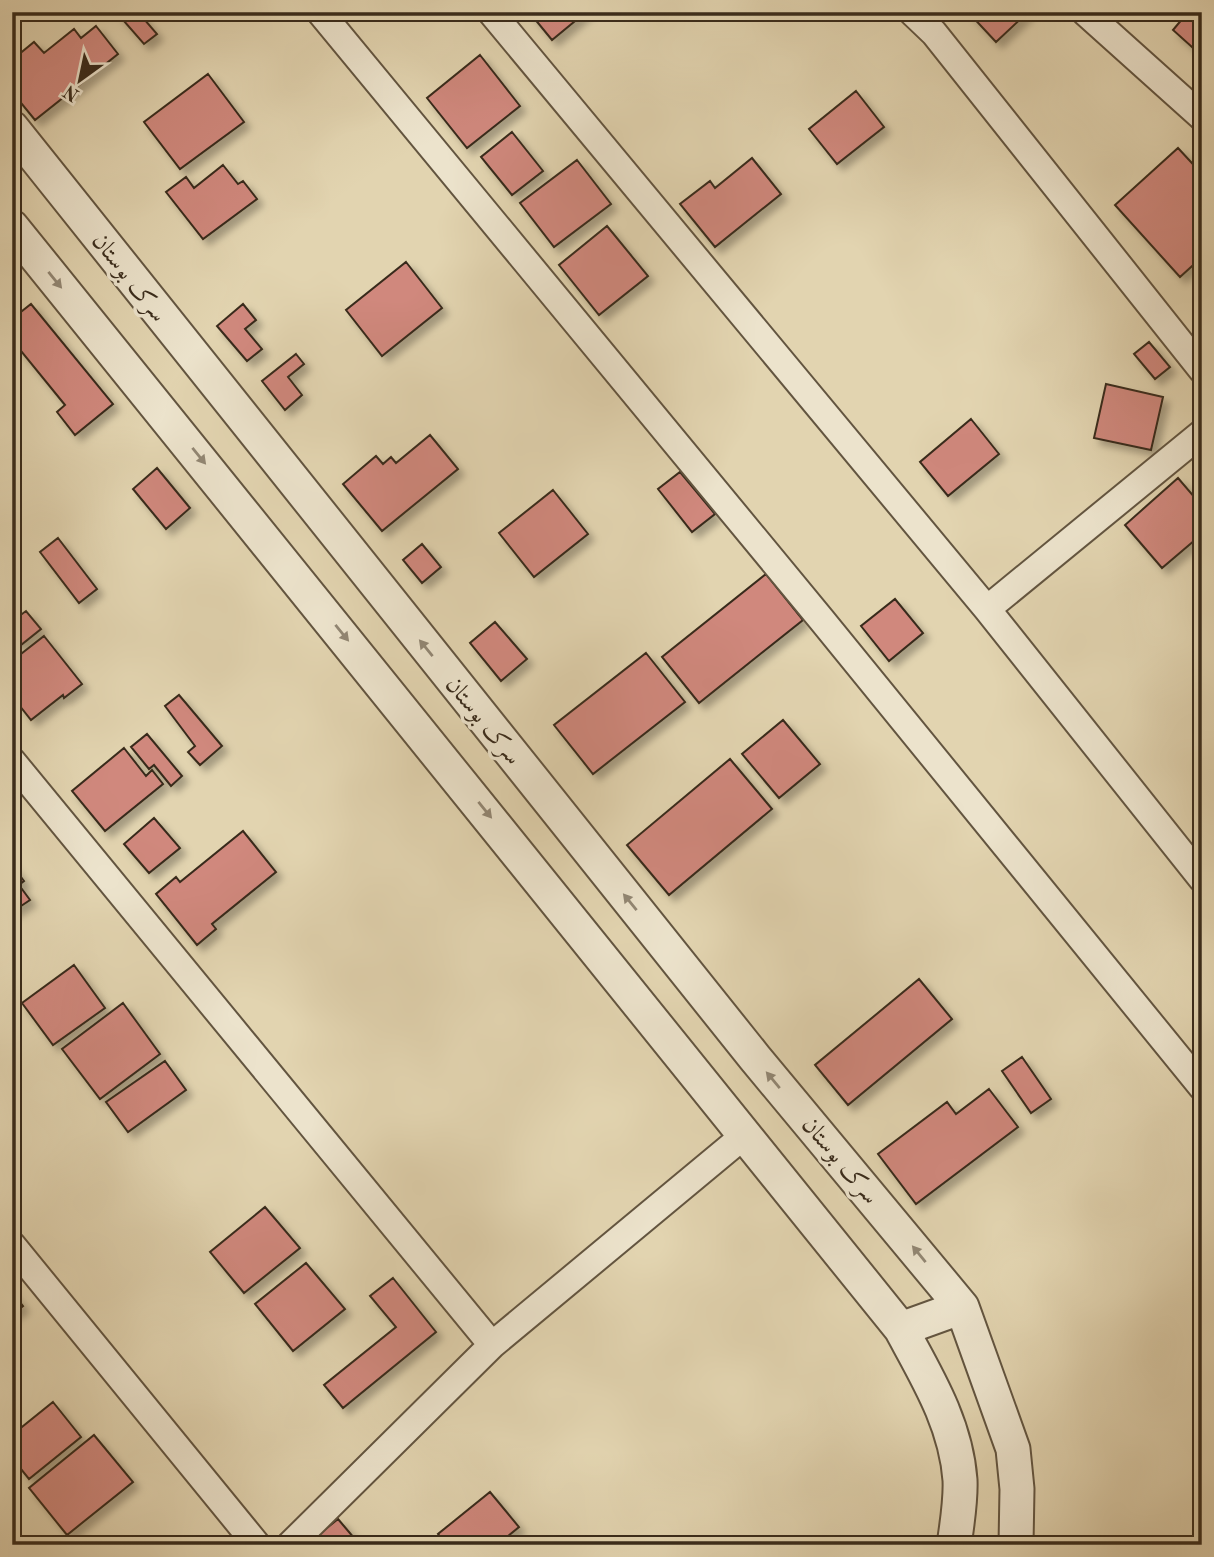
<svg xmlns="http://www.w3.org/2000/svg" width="1214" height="1557" font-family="'Old Standard TT',Amiri,serif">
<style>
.building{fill:#d0887d;stroke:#392b1b;stroke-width:2;filter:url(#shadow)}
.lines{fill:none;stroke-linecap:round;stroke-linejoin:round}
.minor-casing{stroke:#635540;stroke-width:30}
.tertiary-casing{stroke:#635540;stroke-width:37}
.minor{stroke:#ece3cc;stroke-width:26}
.tertiary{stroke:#ece3cc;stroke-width:33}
.oneway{fill:#928774}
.labels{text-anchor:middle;stroke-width:7;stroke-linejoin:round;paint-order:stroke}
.street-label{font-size:24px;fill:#392b1b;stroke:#ece3cc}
</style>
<defs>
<filter id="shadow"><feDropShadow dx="6" dy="6" stdDeviation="3.5" flood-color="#0004"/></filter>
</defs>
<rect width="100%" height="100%" fill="#e2d4b0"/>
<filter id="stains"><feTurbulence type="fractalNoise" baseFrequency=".00286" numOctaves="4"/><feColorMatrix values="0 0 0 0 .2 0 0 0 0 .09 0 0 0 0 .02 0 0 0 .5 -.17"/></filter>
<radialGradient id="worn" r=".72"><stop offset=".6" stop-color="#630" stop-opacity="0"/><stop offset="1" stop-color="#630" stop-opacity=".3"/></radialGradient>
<path class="building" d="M116,12h22l19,22 -13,10z
M529,12h57l-34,28z
M968,12h60l-32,30z
M1188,12h14v44l-29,-26z
M96,26l22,28 -83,66 -23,-28v-32l22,-18 10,11 30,-24 7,9z
M480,55l40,51 -53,42 -40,-50z
M208,74l36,48 -64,47 -36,-47z
M856,91l28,36 -47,37 -28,-35z
M512,132l31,39 -31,24 -31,-38z
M1178,148l24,26v83l-22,20 -65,-72z
M752,158l29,36 -66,53 -35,-43 30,-23 5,7z
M577,160l34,44 -57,43 -34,-44z
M223,165l15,19 5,-3 14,18 -54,40 -37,-47 20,-15 8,11z
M607,226l41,50 -49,39 -40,-50z
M406,262l36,46 -60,48 -36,-46z
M31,304l82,100 -38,31 -18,-23 8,-7 -53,-65v-21z
M243,304l13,16 -11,9 17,20 -15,12 -30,-35z
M1149,342l21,25 -15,12 -21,-25z
M296,354l8,10 -16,13 14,18 -17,15 -23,-29z
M1106,384l57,13 -12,53 -57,-12z
M971,419l28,35 -51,42 -28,-34z
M430,435l28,34 -76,62 -39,-47 33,-28 7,8 8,-7 5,6z
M157,468l33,40 -24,21 -33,-40z
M680,472l35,42 -23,18 -34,-43z
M1178,478l24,28v28l-40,34 -37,-43z
M553,490l35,44 -54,43 -35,-44z
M58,538l39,51 -18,14 -39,-51z
M422,544l19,23 -19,16 -19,-23z
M766,574l37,46 -104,83 -37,-46z
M895,599l28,34 -34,28 -28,-35z
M12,610l6,7 8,-6 15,18 -20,16 -4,-5 -5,4z
M495,622l32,37 -26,22 -31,-38z
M44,636l38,48 -18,14 -1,-3 -32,25 -19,-24v-35z
M646,653l39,49 -92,72 -39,-49z
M179,695l43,51 -22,19 -12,-13 7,-6 -30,-40z
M783,720l37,44 -41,34 -37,-44z
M147,734l35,42 -11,10 -17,-21 -5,4 -18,-22z
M124,748l22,28 6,-6 11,14 -58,47 -33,-40z
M730,759l42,50 -103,86 -42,-50z
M154,818l26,30 -31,25 -25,-29z
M243,831l33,41 -64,52 4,5 -19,16 -41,-51 20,-17 4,5z
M12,865l12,16 -5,4 11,15 -18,12z
M74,965l31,43 -52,37 -31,-42z
M919,979l33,40 -104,86 -33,-40z
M123,1003l37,51 -60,45 -38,-50z
M1022,1057l29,42 -20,14 -29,-42z
M165,1061l21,29 -58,42 -22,-30z
M989,1089l29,38 -102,77 -38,-50 69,-52 9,12z
M265,1207l35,41 -56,45 -34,-41z
M306,1263l39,46 -52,42 -38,-47z
M393,1278l43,54 -93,76 -19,-23 72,-58 -26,-31z
M12,1292l11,14 -11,9z
M53,1402l28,35 -52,42 -17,-21v-23z
M94,1435l39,47 -66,53 -38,-47z
M490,1492l29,35 -22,18h-50l-9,-11z
M338,1519l22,26h-54z"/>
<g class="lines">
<defs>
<path id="minor" d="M320,12l501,607 381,468
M491,12l496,597 215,270
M912,12l22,21 268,337
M1085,12l117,105
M987,609l215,-176
M12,761l480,584
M12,1245l245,300
M290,1545l202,-200 254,-211"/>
<path id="tertiary" d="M12,128l743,930 207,249 51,142 4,40 -1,56
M12,227l889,1102c26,48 55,95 59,151 1,21 -3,44 -6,65
M901,1329l61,-22"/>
</defs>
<use href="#minor" class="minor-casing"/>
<use href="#tertiary" class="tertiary-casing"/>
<use href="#minor" class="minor"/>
<use href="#tertiary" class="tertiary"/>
</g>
<defs><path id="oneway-solid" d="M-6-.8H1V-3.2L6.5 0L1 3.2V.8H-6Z" transform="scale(1.75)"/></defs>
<g class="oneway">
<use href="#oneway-solid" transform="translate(55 280) rotate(51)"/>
<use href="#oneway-solid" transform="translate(199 456) rotate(51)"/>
<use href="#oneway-solid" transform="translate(342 633) rotate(51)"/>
<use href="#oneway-solid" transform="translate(426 648) rotate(-129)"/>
<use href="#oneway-solid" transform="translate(485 810) rotate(51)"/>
<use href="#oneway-solid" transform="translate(630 902) rotate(-129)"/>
<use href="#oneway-solid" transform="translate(773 1080) rotate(-130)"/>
<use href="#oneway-solid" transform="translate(919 1254) rotate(-129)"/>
</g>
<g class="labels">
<g class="street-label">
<text transform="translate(130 277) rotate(52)" y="8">سرک بوستان</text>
<text transform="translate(484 720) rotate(51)" y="8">سرک بوستان</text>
<text transform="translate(841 1160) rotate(50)" y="8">سرک بوستان</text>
</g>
</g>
<rect width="1214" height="1557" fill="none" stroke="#e2d4b0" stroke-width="42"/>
<rect x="14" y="14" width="1186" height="1529" fill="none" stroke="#392b1b" stroke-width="3.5"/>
<rect x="21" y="21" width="1172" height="1515" fill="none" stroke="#392b1b" stroke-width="2"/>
<g transform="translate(80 80) rotate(213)" stroke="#ece3cc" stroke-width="5" paint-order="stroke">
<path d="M0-5L12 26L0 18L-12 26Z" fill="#392b1b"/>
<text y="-10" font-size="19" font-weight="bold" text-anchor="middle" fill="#392b1b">N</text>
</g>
<rect width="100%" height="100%" filter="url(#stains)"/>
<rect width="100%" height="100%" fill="url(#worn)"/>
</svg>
